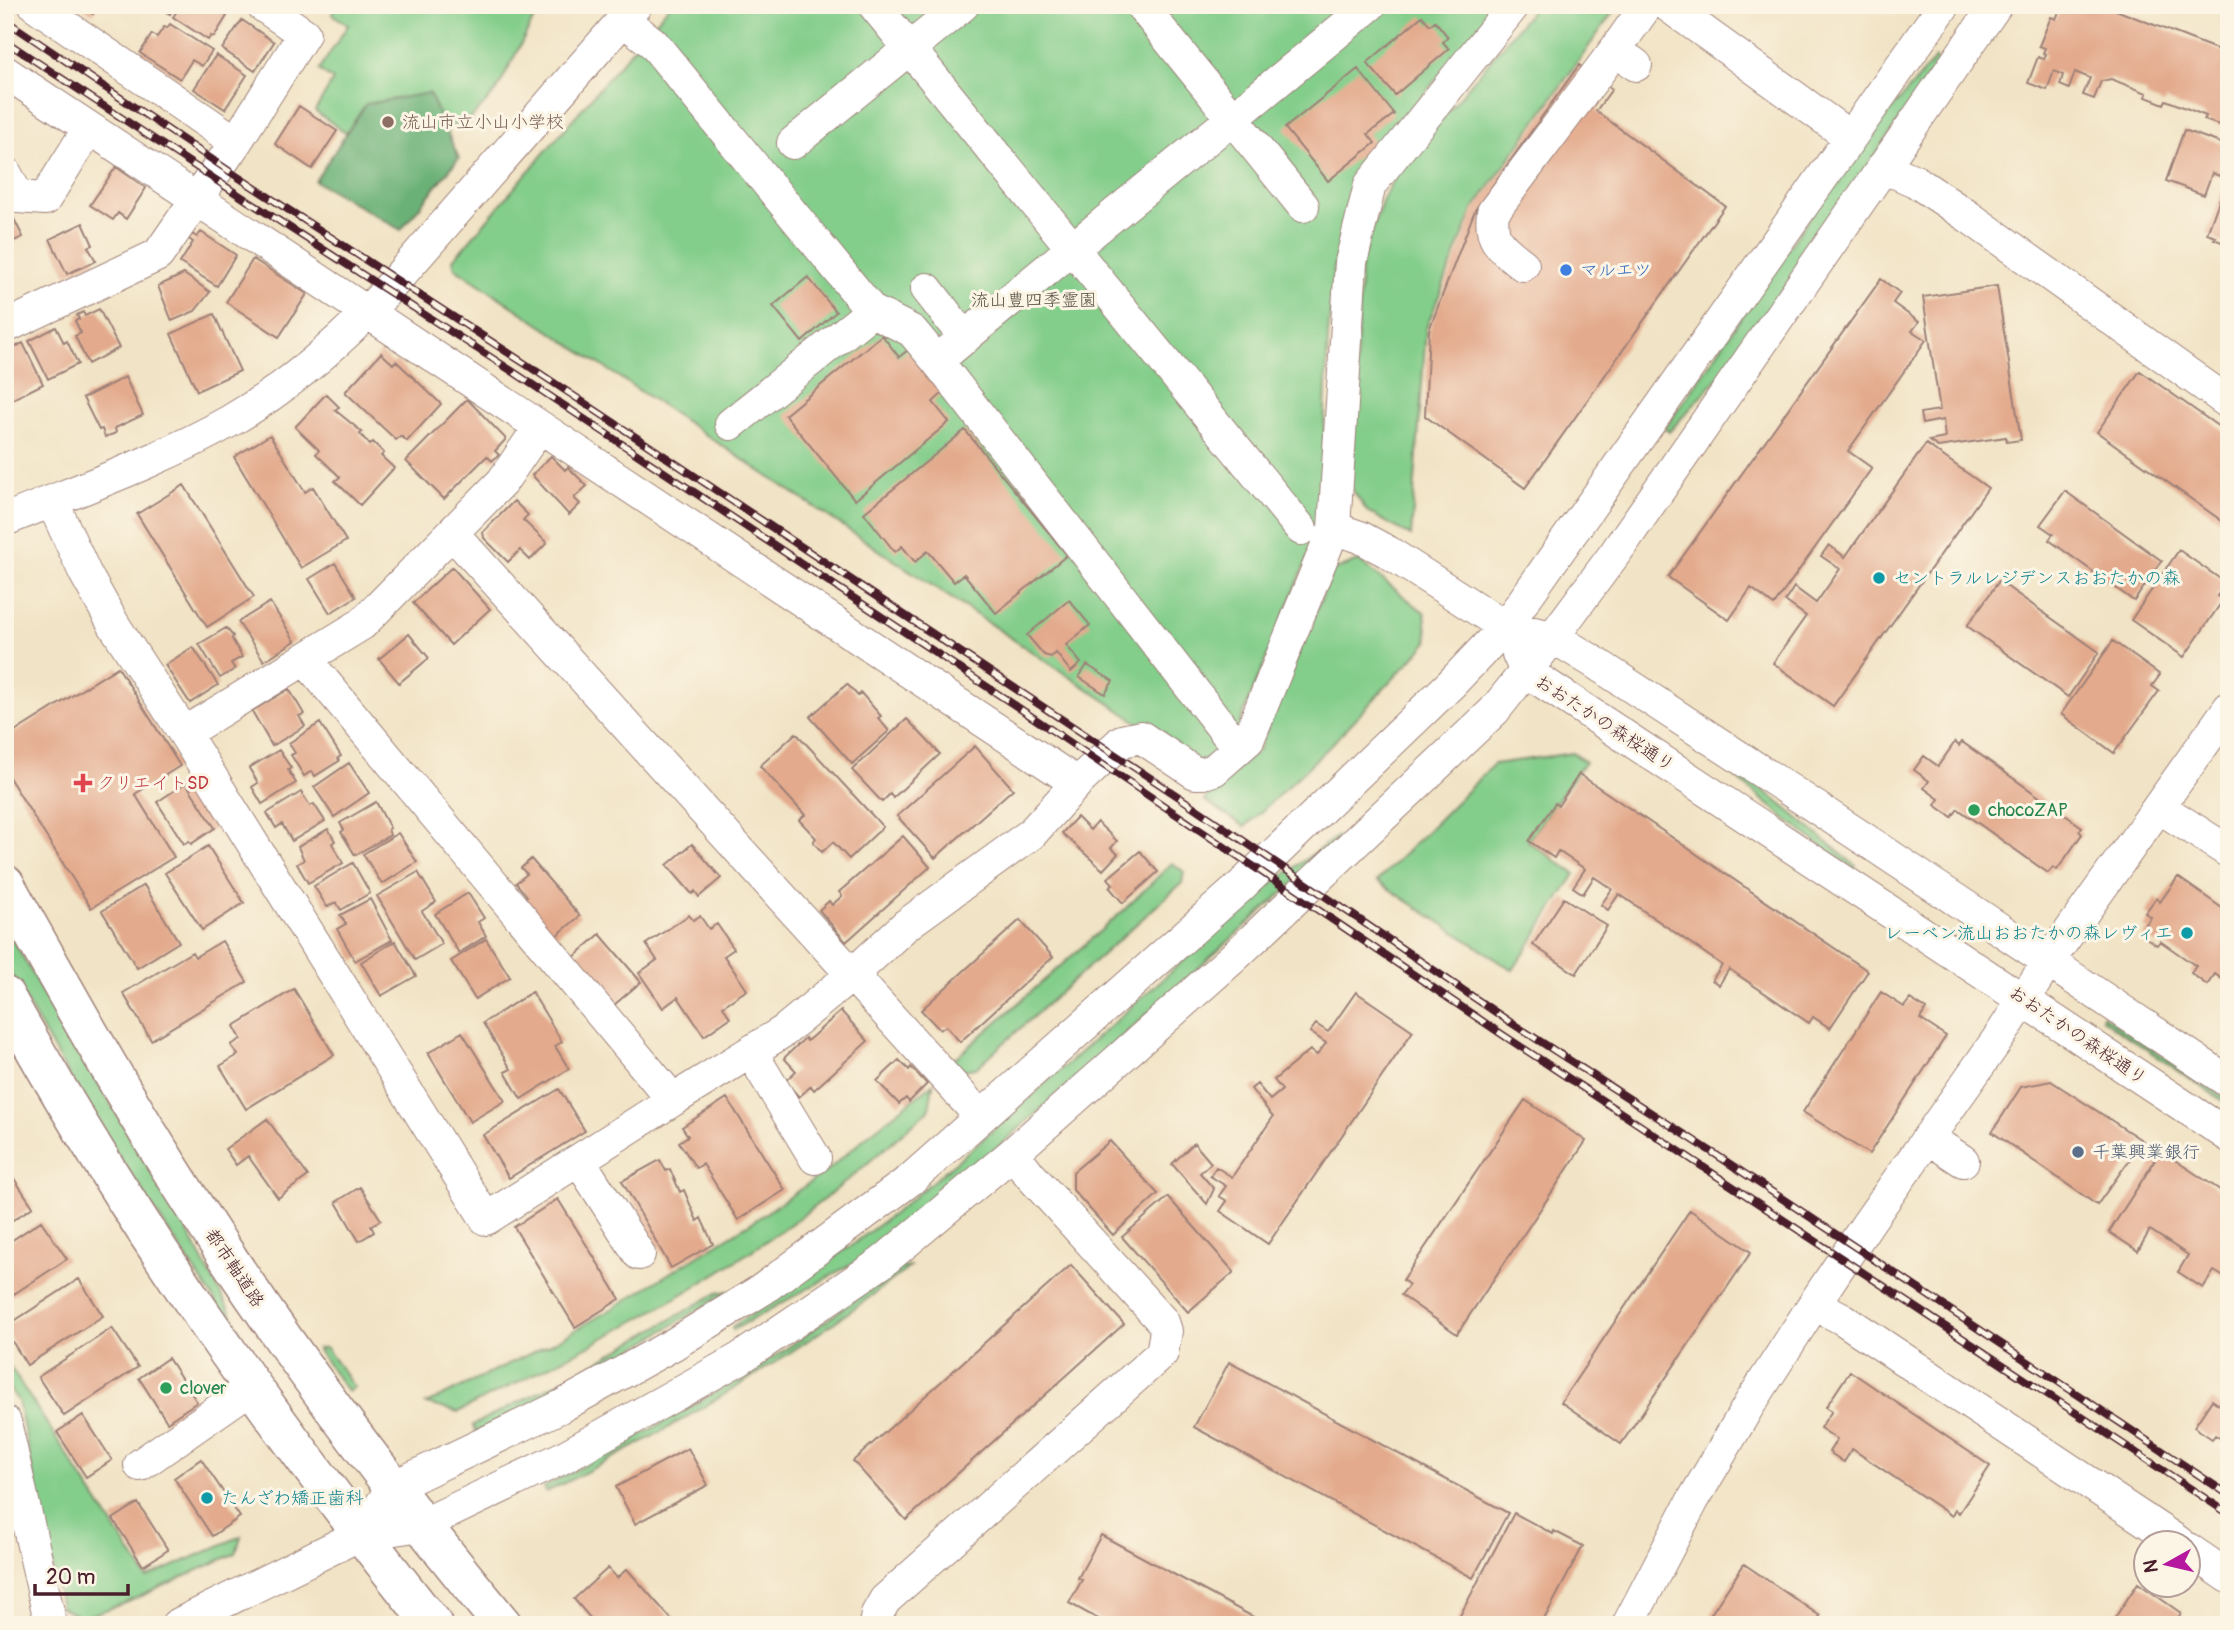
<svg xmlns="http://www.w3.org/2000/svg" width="2234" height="1630" font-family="Pangolin,'Klee One',sans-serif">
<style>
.green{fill:#84ce8b;stroke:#67765b;stroke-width:2}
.forest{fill:#6bb177;stroke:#5a6851;stroke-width:2}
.building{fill:#e3aa8d}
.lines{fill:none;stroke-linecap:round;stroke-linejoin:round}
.minor-casing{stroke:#9e8178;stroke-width:34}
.major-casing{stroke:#9e8178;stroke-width:41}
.minor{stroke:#fff;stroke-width:32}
.major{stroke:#fff;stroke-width:38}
.rail-casing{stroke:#4a1f2b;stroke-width:8}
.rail{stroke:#fcf5e5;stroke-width:5;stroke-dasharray:16;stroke-linecap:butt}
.education-dot{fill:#8d6e63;stroke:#fcf5e5;stroke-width:2.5}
.shop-dot{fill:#3f7fe0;stroke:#fcf5e5;stroke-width:2.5}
.culture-dot{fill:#0f9aa8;stroke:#fcf5e5;stroke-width:2.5}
.health-dot{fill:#e0444e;stroke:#fcf5e5;stroke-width:2.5}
.leisure-dot{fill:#2e9e5b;stroke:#fcf5e5;stroke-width:2.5}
.service-dot{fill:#5c6f8a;stroke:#fcf5e5;stroke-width:2.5}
.labels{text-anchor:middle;stroke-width:6;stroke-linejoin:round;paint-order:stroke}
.education-label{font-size:18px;fill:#785e54;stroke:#fcf5e5;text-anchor:start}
.shop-label{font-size:18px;fill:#366cbe;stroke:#fcf5e5;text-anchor:start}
.park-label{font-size:18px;fill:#5b5448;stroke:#fcf5e5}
.culture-label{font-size:18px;fill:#0d838f;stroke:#fcf5e5;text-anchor:start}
.street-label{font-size:18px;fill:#4a1f2b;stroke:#fcf5e5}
.health-label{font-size:18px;fill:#be3a42;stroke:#fcf5e5;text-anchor:start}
.leisure-label{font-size:18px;fill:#27864d;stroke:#fcf5e5;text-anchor:start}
.service-label{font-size:18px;fill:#4e5e75;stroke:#fcf5e5;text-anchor:start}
</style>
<rect width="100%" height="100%" fill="#fcf5e5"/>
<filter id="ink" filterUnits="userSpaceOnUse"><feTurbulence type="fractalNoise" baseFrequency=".0143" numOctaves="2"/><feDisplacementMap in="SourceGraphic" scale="14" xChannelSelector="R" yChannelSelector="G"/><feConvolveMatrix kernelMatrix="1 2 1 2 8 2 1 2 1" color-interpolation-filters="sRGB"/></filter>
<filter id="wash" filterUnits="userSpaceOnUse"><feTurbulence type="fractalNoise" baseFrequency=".00686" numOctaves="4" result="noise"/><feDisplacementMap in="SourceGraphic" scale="28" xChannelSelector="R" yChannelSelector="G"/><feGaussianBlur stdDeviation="1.57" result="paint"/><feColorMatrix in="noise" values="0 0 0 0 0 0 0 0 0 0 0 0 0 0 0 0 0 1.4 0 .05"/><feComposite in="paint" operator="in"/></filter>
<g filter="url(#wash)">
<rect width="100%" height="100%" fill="#f1e3c5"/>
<path class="green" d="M336,5h205l-45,87 -24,25 -26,12 -17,-36 -63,11 -20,29 -31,-22 18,-31 -14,-10 29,-45 -16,-11z
M670,5h826l-117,145 -28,44 -17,73 -6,70 -7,169 -8,39 -79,192 -24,21 -14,3 -741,-493 -2,-8z
M1536,5h82l-145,205 -47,119 -15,207 -44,-25 -17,-25 11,-223 22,-64 13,-25z
M1936,58l3,4 -203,296 -67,74 -4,-3 188,-275z
M1359,561l66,52 3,29 -99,105 -84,80 -41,-27 54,-49 75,-180z
M1573,753l12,9 -57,79 47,33 -62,96 -136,-89 117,-117z
M1723,762l43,30 90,74 -1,3c-48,-31 -90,-67 -134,-104z
M1337,836l4,4 -26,24 -337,301 -117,94 -128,71 -1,-3 120,-82 50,-38 81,-68 274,-244z
M1172,863l12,9 -2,11 -206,185 -21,3 -11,-13 13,-1 167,-147z
M5,926l57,99 113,183 66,124 -3,3 -117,-175 -62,-101 -54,-95z
M2103,1015l126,85v5l-127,-86z
M933,1084l-4,26c-35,30 -70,62 -106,90 -112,86 -239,150 -365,212l-32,-8 128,-62 61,-35 142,-88 71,-49 46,-40z
M911,1266c-114,88 -236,163 -365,226l-2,-5c77,-41 155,-82 228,-129 44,-28 85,-60 126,-90z
M729,1291l-111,67 -142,74 -3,-7 103,-51 141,-81z
M326,1348l28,39 -6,5 -31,-43z
M5,1359l142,219 94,-42 -5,17 -108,49 -46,16 -21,-11 -43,-206 -13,-19z"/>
<path class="forest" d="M429,93l30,65 -58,72 -86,-49 51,-77z"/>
<g id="blocks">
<path class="building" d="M80,5h18l-5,9z
M155,5h20l-5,9z
M181,5h40l5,4 -2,5 3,2 -13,21 -3,-1 -3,4 -35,-23z
M2062,5h41l126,49v70l-6,-2 -1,4 -18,-6 2,-4 -40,-16 -2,4 -18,-7 1,-4 -36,-14 -10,2 -7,18 -11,-4 7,-17 -15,-6 -6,17 -9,-4 3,-10 -9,-4 -7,19 -19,-7 10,-26 6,2 2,-5 -3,-1 2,-5 -6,-2 12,-29 5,2z
M1422,16l8,9 5,-4 13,16 -5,5 6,7 -54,46 -28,-32z
M242,20l32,22 -19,29 -33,-22z
M170,24l42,27 -10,15 -10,-6 -12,19 -40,-26 12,-19 5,3 7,-10 3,1z
M216,55l31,20 -22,34 -31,-20z
M1579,65l33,24 -16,22 129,95 -200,282 -100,-72 4,-86 46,-120z
M1358,69l36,45 -26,20 7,9 -47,38 -43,-53z
M299,106l38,25 -25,38 -37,-25z
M2184,130l39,14 -2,7 8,2v92l-15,-6 2,-2 -9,-3 20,-55 -15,-6 -8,22 -38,-14z
M116,167l30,21 -20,31 -8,-6 -5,7 -23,-15z
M5,201l18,36 -18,8z
M83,223l10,22 -5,2 8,14 -29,13 -17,-35z
M201,232l35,23 -19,31 -37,-23 13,-21 -4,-3 3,-5 5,3z
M253,259l54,35 -28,43 -53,-35z
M184,274l26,18 -15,19 -23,10 -14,-35z
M808,277l28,35 -34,30 -29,-36z
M1881,279l19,14 -7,10 26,19 -7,9 14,9 -78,111 24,17 -98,137 -23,-17 -22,32 -61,-43z
M1997,286l24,154 -14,2 -1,-5 -68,10 -9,-6 16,-3 -2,-18 -21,4 -2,-11 20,-3 -17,-113z
M99,309l20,39 -31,16 -13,-28 6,-3 -6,-12 4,-2 -2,-4 6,-3 2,4z
M214,314l26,57 -43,20 -26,-57z
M56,327l8,16 3,-2 11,23 -30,15 -19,-38z
M882,335l17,22 9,-7 35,43 -10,9 16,20 -94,78 -70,-85z
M23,343l20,41 -32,16 -6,-12v-36z
M381,353l12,11 3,-3 45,43 -34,37 -6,-5 -5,4 -51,-48z
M2140,371l89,63v92l-132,-94z
M125,377l18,38 -28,13 1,5 -11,4 -3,-8 -3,1 -16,-32z
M326,394l13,13 -4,3 27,22 -2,2 10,11 3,-3 11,11 -3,3 13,12 -34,37 -25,-24 5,-4 -24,-23 3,-4 -24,-23z
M467,399l39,40 -11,12 4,4 -7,6 -5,-5 -43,43 -38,-38z
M965,430l102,125 -71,58 -32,-39 -10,8 -26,-31 -13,11 -13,-16 -7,6 -31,-39z
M270,435l35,57 8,-5 33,54 -45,27 -67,-111z
M1926,444l62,44 -155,218 -60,-43 33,-47 -21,-15 9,-14 22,16 24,-34 -19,-13 8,-11 16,12z
M551,456l14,14 3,-3 19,19 -13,12 6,6 -11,11 -37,-40z
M184,485l70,112 -47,30 -70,-113z
M2065,491l97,70 -28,40 -85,-61 4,-6 -13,-9z
M514,501l14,14 -5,5 24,23 -17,17 -10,-10 -12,12 -24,-24 -1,-6z
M2179,550l47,33 -9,13 6,4 -39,57 -53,-37z
M335,563l21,34 -26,16 -21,-34z
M452,567l38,42 -39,36 -38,-42z
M1999,581l100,71 -31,45 -101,-71z
M1069,600l21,25 -24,20 15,18 -10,9 -15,-19 -5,4 -7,-2 -17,-20z
M270,602l25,39 -31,20 -26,-39z
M226,628l7,8 -1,3 10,18 -11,6 4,6 -15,9 -21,-34z
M409,634l20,24 -30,25 -20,-24z
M2113,641l47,34 -8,11 7,5 -45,62 -53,-39z
M193,647l25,38 -28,18 -25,-38z
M1087,665l26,16 -8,13 -26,-17z
M118,667l62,99 -45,28 39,63 -83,51 -86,-137v-33z
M847,684l11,12 3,-3 20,23 -3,2 11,13 -37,33 -42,-47z
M289,689l15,25 -5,2 6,10 -33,20 -20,-35z
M907,719l33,35 -47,44 -3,-4 -8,8 -30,-32z
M320,723l21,33 -3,2 1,3 -24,15 -3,-5 -8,5 -13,-21 4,-2 -6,-10z
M796,733l87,94 -34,32 -16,-17 -11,10 -9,-10 3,-4 -17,-18 6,-5 -45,-49z
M1955,742l4,4 3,-4 120,85 -3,4 3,3 -25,36 -4,-3 -5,6 -90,-64 -6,8 -17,-12 4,-6 -15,-11 5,-7 -15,-11 10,-14 14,10z
M975,746l38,43 -78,69 -38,-42z
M279,750l12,18 -3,2 8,13 -34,21 -10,-17 6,-4 -9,-15z
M349,763l20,30 -35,24 -20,-30z
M1579,774l289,197 -38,57 -17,-11 -4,6 -80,-54 -10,16 -7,-5 10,-15 -103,-71 -11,16 -7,-5 11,-16 -18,-12 -11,17 -10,-7 12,-18 -27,-18 -4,7 -25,-17 26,-38 3,3z
M186,783l29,45 -24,16 -2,-3 -5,3 -27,-42z
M301,792l9,14 4,-2 11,17 -33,20 -10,-17 -6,4 -9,-15z
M376,802l14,26 -2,1 2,6 -35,20 -14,-23 3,-2 -4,-7z
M1077,817l13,13 7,-8 20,19 -6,7 7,6 -15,16 -41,-37z
M328,829l7,12 -3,2 11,20 -35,20 -11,-19 7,-4 -6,-13z
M398,833l19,29 -35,22 -19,-30z
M903,836l27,31 -84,75 -27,-32 10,-9 3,4 10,-9 -3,-4z
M692,844l29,34 -22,19 -4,-6 -3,3 -25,-29z
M208,846l36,57 -42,27 -37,-57z
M1140,851l18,21 -35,31 -14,-16 4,-3 -5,-6z
M531,859l49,57 -25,21 -32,-38 4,-3 -11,-13 11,-9 -6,-6z
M353,863l17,30 -29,17 -5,-8 -9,5 -13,-21z
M418,872l18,30 -14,9 20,33 -27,16 -38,-64z
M2178,877l51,36v60l-6,7 -8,-6 -8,11 -16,-12 5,-7 -36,-25 -3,4 -14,-9 5,-6 -4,-3 7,-10 -6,-4 11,-15 4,4z
M144,885l35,57 -42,26 -35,-57z
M468,893l16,25 -6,4 8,14 -27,17 -24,-39z
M1564,898l43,28 -31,48 -43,-29z
M370,899l22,41 -37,21 -18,-32 9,-5 -6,-9z
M689,915l4,5 7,-4 9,13 8,-5 17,25 -10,7 23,34 -24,16 7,12 -26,18 -26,-39 -15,11 -24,-35 18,-13 -11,-16z
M1020,920l33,37 -93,85 -14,-16 -6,4 -19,-20z
M600,934l41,48 -27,23 -41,-47z
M486,939l24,38 -35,22 -24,-38z
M222,941l25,41 -96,58 -28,-47 69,-41 3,5z
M395,941l21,35 -35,20 -20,-34z
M294,989l40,66 -88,54 -26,-43 18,-11 -7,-10 10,-6 -7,-13z
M532,992l30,50 -7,4 14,23 -48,30 -16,-27 6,-3 -28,-46z
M1356,992l57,39 -145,213 -48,-33 7,-10 -8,-5 7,-10 -16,-10 6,-9 16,10 41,-60 -22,-28 6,-5 13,16 12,-10 -8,-10 36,-30 7,5 9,-12 -16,-11 6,-8 12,8z
M1881,992l23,15 6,-8 16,10 -6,10 26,17 -77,118 -66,-42z
M841,1011l27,30 -54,49 -3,-4 -12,11 -14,-16 11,-10 -12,-13 21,-20 2,3z
M462,1032l43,69 -35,21 -42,-69z
M899,1060l10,10 2,-3 16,17 -18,18 -3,-4 -7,6 -22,-23z
M2051,1081l92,60 -46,64 -105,-73 29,-45z
M559,1089l26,42 -76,47 -26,-43z
M727,1098l58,92 -47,30 -35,-56 -7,4 -17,-26 9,-6 -6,-9z
M1525,1100l61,41 -129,193 -56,-39 8,-10 -6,-5z
M267,1119l41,57 -30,22 -30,-42 -12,9 -11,-16z
M1110,1141l48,53 -45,41 -40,-45v-18z
M1194,1143l17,20 -11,10 14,16 -7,15 -35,-40z
M2161,1151l68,45v84l-15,-9 -11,17 -25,-16 10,-17 -38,-25 -12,21 -29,-19z
M660,1160l6,11 4,-2 10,23 4,-2 13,31 4,-3 12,26 -42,24 -49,-87z
M7,1168l26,39 -28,18v-56z
M360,1187l21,33 -10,6 3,6 -15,9 -23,-39z
M1168,1197l66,75 -46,40 -66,-75z
M558,1199l62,100 -45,28 -61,-100z
M1690,1210l61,42 -130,192 -60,-42z
M41,1221l26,38 -62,41v-55z
M1071,1265l53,59 -218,196 -53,-59z
M79,1279l24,37 -76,49 -22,-35v-3z
M112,1328l26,39 -74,49 -26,-39z
M168,1358l29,44 -30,20 -28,-44z
M1229,1362l279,151 -35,65 -279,-151z
M1850,1371l140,95 -31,47 -4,-3 -3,6 -100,-67 -8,13 -15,-10 8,-13 -17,-11 12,-17 -6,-4z
M2212,1400l12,8 5,-7v43l-14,-9 -3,4 -18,-12z
M83,1415l29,45 -26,17 -29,-45z
M688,1448l20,37 -73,39 -19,-37z
M201,1459l39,58 -28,19 -38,-58z
M138,1503l30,47 -25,16 -30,-47z
M1514,1513l39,21 1,-3 29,15 -42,79h-86z
M1101,1535l167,90h-159l-40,-22 13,-23 -4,-2z
M1744,1564l76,52 -6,9h-88l-15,-11z
M608,1568l9,10 10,-9 46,52 -4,4h-73l-22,-26z
M2138,1583l43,30 -7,12h-64z"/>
</g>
</g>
<g filter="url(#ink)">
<use href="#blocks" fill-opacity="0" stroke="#9e8178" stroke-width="2"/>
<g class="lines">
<defs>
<path id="minor" d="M35,5l201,137
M874,5l427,524
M1141,5l162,201
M1667,5l183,132
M623,20l30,23 219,268
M1636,65l-21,-15 32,-45
M5,72l1072,711
M793,143l170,-138
M1883,167l32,14 54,36 260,186
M5,172l13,25 27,2 44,-71
M1523,265c-21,-17 -34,-23 -30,-53l122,-162
M927,289l38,49
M5,327l153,-72 78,-113 68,-108 -42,-29
M937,361l301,387
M731,424l141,-113 40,20 25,30c143,-121 290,-236 433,-356
M52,501l33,72 29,52 70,108 178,-109 140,-142 37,-54
M5,520c75,-31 155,-59 225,-99 52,-30 96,-67 138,-109l268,-307
M1334,528l26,9 28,15 117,75 48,10 41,25 278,182 357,238
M453,534l528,583
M1518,654l8,17 703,465
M306,660l367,440 111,-69 69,-57 53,-49 125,-91 46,-51 45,-42 19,-4 54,36h9l10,-3 34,-30 86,-212 17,-266 19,-77 144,-180
M184,733l302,486 187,-119
M2159,807l70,45
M751,1052l64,106
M1928,1138l35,23
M579,1160l60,94
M1814,1304l29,15 335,223
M5,1422l46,203
M140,1465l112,-78
M361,1534l32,-47 167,-80 114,-63 89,-55 147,-109 330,-293 211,-203 54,-57 439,-622
M2188,1549l41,28
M177,1625l184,-91 61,-9 140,-67 177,-99 142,-96 132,-110 221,-196 260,-246 59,-74 63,-85 380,-547
M875,1625l2,-11 8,-14 277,-247 4,-22 -3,-9 -133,-147 -17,-22
M1628,1625l64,-123 57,-97 65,-101 54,-81 134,-190 46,-71 181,-254"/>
<path id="major" d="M5,884c59,105 117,210 182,311 95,150 203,293 316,430
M5,996c122,223 270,431 428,629"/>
</defs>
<use href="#minor" class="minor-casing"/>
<use href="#major" class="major-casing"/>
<use href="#minor" class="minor"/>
<use href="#major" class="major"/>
<defs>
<path id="rail" d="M5,20l233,157 286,186 655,434 331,225 205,132 514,341
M5,41l223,147 287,185 504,335 481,325 729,481"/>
</defs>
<use href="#rail" class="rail-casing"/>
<use href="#rail" class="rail"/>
</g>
</g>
<circle class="education-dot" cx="388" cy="122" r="7"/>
<circle class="shop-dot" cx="1566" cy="270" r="7"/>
<g class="culture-dot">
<circle cx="1879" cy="578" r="7"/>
<circle cx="2187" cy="933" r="7"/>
<circle cx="207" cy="1498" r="7"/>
</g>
<path class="health-dot" d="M79.5 772.5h7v7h7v7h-7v7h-7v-7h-7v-7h7z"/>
<g class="leisure-dot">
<circle cx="1974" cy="810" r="7"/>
<circle cx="166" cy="1388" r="7"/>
</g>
<circle class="service-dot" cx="2078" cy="1152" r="7"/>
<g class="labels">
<g class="education-label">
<text x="402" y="128">流山市立小山小学校</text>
</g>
<g class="shop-label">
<text x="1580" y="276">マルエツ</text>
</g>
<g class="park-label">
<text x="1034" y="306">流山豊四季霊園</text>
</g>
<g class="culture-label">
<text x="1893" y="584">セントラルレジデンスおおたかの森</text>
<text x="2173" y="939" text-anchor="end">レーベン流山おおたかの森レヴィエ</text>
<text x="221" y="1504">たんざわ矯正歯科</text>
</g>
<g class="street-label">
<text transform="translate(1605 723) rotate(33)" y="6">おおたかの森桜通り</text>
<text transform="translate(2078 1035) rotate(34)" y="6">おおたかの森桜通り</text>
<text transform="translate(235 1268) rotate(56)" y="6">都市軸道路</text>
</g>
<g class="health-label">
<text x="97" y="789">クリエイトSD</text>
</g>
<g class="leisure-label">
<text x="1988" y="816">chocoZAP</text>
<text x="180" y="1394">clover</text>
</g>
<g class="service-label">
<text x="2092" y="1158">千葉興業銀行</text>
</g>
</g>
<rect width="2234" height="1630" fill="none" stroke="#fcf5e5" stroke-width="28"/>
<g transform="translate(2167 1564) rotate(262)"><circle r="33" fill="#fcf5e5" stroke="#b59f9b" stroke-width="2"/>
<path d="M0-5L12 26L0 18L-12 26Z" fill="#b5179e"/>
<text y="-10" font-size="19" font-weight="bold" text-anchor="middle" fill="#4a1f2b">N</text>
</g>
<path d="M35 1584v10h93v-10" fill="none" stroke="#4a1f2b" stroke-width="3.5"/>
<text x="46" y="1584" font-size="21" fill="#4a1f2b" stroke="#fcf5e5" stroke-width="5" paint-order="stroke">20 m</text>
</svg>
